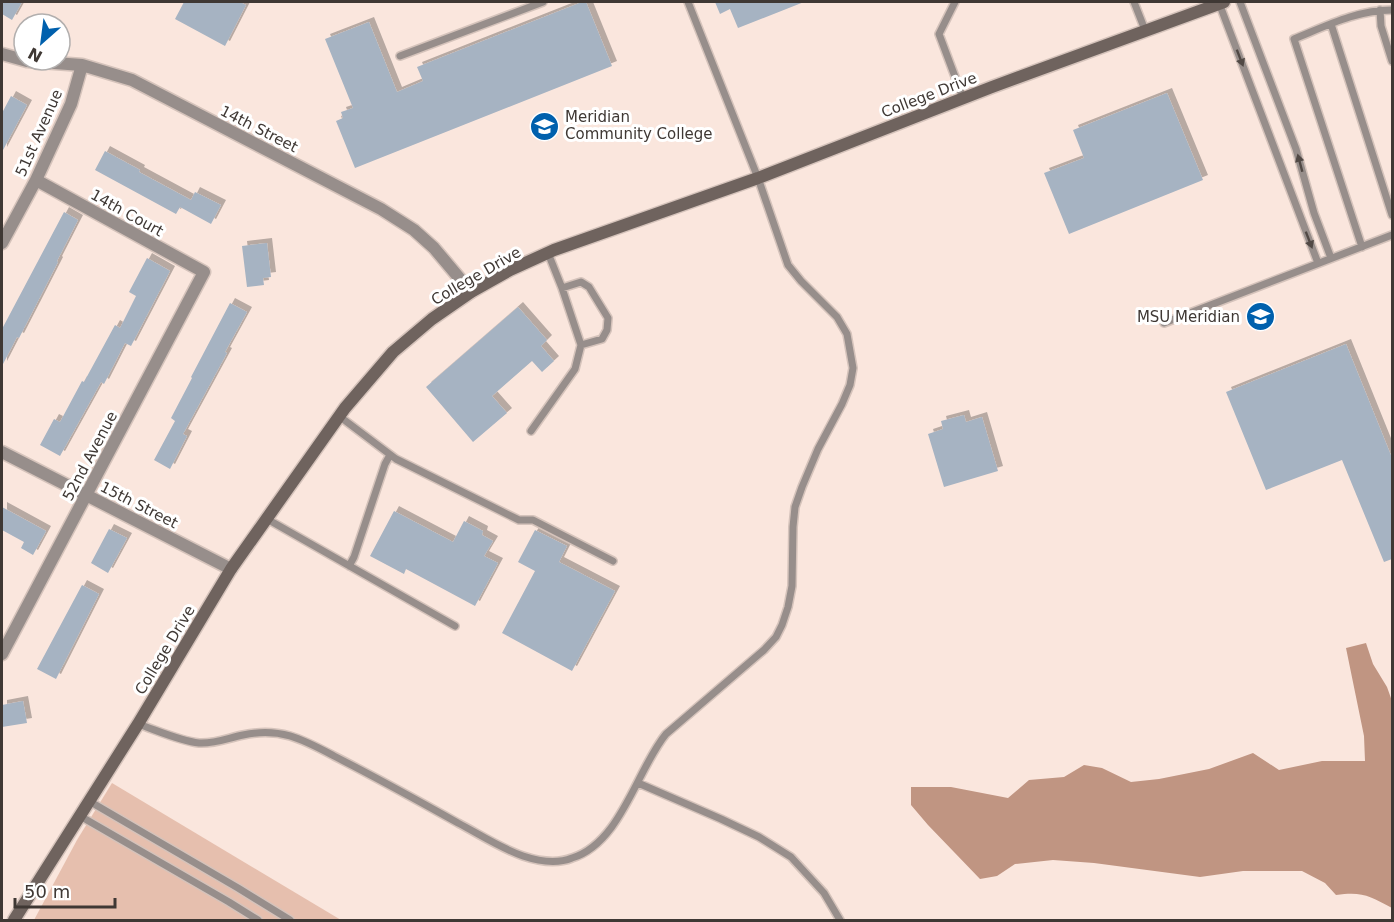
<svg xmlns="http://www.w3.org/2000/svg" width="1394" height="922" font-family="'DejaVu Sans',sans-serif">
<style>
.green{fill:#e6bfae}
.water{fill:#c09582}
.building{fill:#a6b3c2;filter:url(#shadow)}
.lines{fill:none;stroke-linecap:round;stroke-linejoin:round}
.lane-casing{stroke:#d5c3bb;stroke-width:10}
.street-casing{stroke:#d5c3bb;stroke-width:15}
.secondary-casing{stroke:#d5c3bb;stroke-width:15}
.lane{stroke:#978e8b;stroke-width:7}
.street{stroke:#978e8b;stroke-width:12}
.secondary{stroke:#6f635e;stroke-width:12}
.oneway{fill:#514945}
.labels{text-anchor:middle;stroke-width:6;stroke-linejoin:round;paint-order:stroke}
.street-label{font-size:15px;fill:#3f3834;stroke:#fff}
.poi-label{font-size:15px;fill:#3f3834;stroke:#fff;text-anchor:start}
</style>
<defs>
<filter id="shadow"><feDropShadow dx="5" dy="-5" stdDeviation="0" flood-color="#0004"/></filter>
</defs>
<rect width="100%" height="100%" fill="#fae6dd"/>
<path class="green" d="M112,783l229,137h-307l43,-80z"/>
<path class="water" d="M1366,643l7,21 14,23 5,14v207c-22,-12 -30,-17 -56,-13l-11,-12 -23,-12h-59l-43,6 -106,-14 -41,-3 -38,4 -18,12 -17,3 -52,-54 -17,-20v-18h40l57,11 21,-18 35,-3 20,-12 18,3 29,14 28,-3 50,-10 44,-16 26,17 43,-9h43l-1,-25 -18,-88z"/>
<path class="building" d="M2,2h20l-10,18 -10,-6z
M184,2h56l6,3 -21,41 -50,-27z
M582,2h4l26,64 -257,102 -19,-47 7,-3 -2,-6 12,-4 -28,-69 44,-17 28,70 26,-11 -6,-14z
M715,2h89l-66,26 -8,-19 -10,5z
M1167,93l36,87 -134,54 -25,-61 40,-15 -11,-28z
M11,96l16,9 -25,47v-39z
M105,151l35,19 -1,2 52,28 4,-8 26,13 -10,19 -31,-17 -4,7 -81,-44z
M64,212l14,8 -21,41 1,1 -23,45 -16,31 -2,-1 -15,29v-37z
M267,243l4,34 -8,1 1,7 -17,2 -5,-41z
M147,258l23,13 -39,75 -6,-3 -21,41 -3,-2 -41,74 -20,-11 14,-26 6,3 22,-41 2,1 31,-57 5,3 16,-32 -7,-4z
M230,303l17,9 -22,40 2,1 -44,81 4,2 -17,33 -16,-9 21,-39 -4,-3 21,-40 -1,-1z
M518,307l29,33 -6,6 13,15 -12,11 -10,-11 -40,35 15,17 -34,29 -47,-55z
M1346,344l46,114v101l-8,3 -42,-102 -76,30 -40,-98z
M964,415l2,7 16,-5 16,54 -54,16 -16,-53 15,-5 -2,-8z
M2,507l44,24 -13,24 -12,-7 3,-6 -22,-12z
M394,511l59,31 11,-21 19,10 -1,4 11,6 -9,15 14,7 -23,43 -69,-37 -2,5 -34,-18z
M109,529l18,9 -19,35 -17,-10z
M535,530l32,16 -8,16 56,29 -43,80 -70,-38 33,-62 -17,-9z
M82,585l17,9 -43,85 -19,-10z
M23,701l4,22 -25,4v-22z"/>
<g class="lines">
<defs>
<path id="lane" d="M955,2l-16,32 24,64
M1134,2l11,28
M1240,2l56,147 18,64 17,45
M1219,3l99,260
M1380,10l1,16 11,35
M1331,24l61,191
M400,56l143,-54
M1362,247l-68,-208c32,-13 63,-29 98,-29
M562,288l19,-6 8,5 19,31 -1,12 -5,9 -21,6
M1164,323l228,-88
M339,416l57,43 123,61h14l80,41
M531,431l44,-62 6,-24 -19,-57 -14,-35
M267,519l188,107
M349,566l5,-9 31,-93 5,-9
M138,724c18,6 42,17 61,19 16,1 29,-5 44,-8 37,-8 59,4 91,21 41,21 83,44 124,67 21,11 42,25 65,33 15,5 34,8 49,2 49,-15 65,-89 94,-124l98,-84 12,-13 6,-12 6,-18 4,-21 1,-59 2,-20 7,-20 16,-38 24,-45 8,-19 3,-17 -6,-34 -10,-17 -36,-36 -13,-16 -30,-87 -70,-176
M638,783l83,36 38,18 32,20 33,36 16,27
M89,801l149,87 52,32
M80,816l149,86 29,18"/>
<path id="street" d="M2,54l25,7 55,4 50,15 249,129 33,21 20,18 37,44
M2,243l34,-63 35,-76 11,-39
M2,452l229,117
M2,654l202,-382 -168,-92"/>
<path id="secondary" d="M14,920l124,-196 93,-155 114,-161 48,-56 39,-33 39,-27 39,-22 44,-20 204,-72 234,-91 232,-85"/>
</defs>
<use href="#lane" class="lane-casing"/>
<use href="#street" class="street-casing"/>
<use href="#secondary" class="secondary-casing"/>
<use href="#lane" class="lane"/>
<use href="#street" class="street"/>
<use href="#secondary" class="secondary"/>
</g>
<defs><path id="oneway-solid" d="M-6-.8H1V-3.2L6.5 0L1 3.2V.8H-6Z" transform="scale(1.5)"/></defs>
<g class="oneway">
<use href="#oneway-solid" transform="translate(1240 58) rotate(69)"/>
<use href="#oneway-solid" transform="translate(1300 163) rotate(-105)"/>
<use href="#oneway-solid" transform="translate(1309 240) rotate(69)"/>
</g>
<defs>
<symbol id="university-disc" viewBox="-11 -11 22 22"><circle r="9.5" fill="#0060ad" stroke="#fff"/><path d="M0-5L7-2L0 1L-7-2ZM-4 1L0 2.5L4 1V4Q0 6-4 4Z" fill="#fff"/></symbol>
</defs>
<g fill-rule="evenodd">
<use href="#university-disc" x="528" y="110" width="33" height="33"/>
<use href="#university-disc" x="1244" y="300" width="33" height="33"/>
</g>
<g class="labels">
<g class="street-label">
<text transform="translate(929 95) rotate(-21)" y="5">College Drive</text>
<text transform="translate(259 129) rotate(27)" y="5">14th Street</text>
<text transform="translate(39 133) rotate(-66)" y="5">51st Avenue</text>
<text transform="translate(127 213) rotate(29)" y="5">14th Court</text>
<text transform="translate(476 276) rotate(-30)" y="5">College Drive</text>
<text transform="translate(90 456) rotate(-62)" y="5">52nd Avenue</text>
<text transform="translate(139 505) rotate(27)" y="5">15th Street</text>
<text transform="translate(165 650) rotate(-59)" y="5">College Drive</text>
</g>
<g class="poi-label">
<text x="565" y="122">Meridian<tspan x="565" dy="17">Community College</tspan></text>
<text x="1240" y="322" text-anchor="end">MSU Meridian</text>
</g>
</g>
<rect width="1394" height="922" fill="none" stroke="#3f3834" stroke-width="6"/>
<g transform="translate(42 42) rotate(208)"><circle r="28" fill="#ffffff" stroke="#b2afae" stroke-width="1.5"/>
<path d="M0-4.5L10 22L0 15L-10 22Z" fill="#0060ad"/>
<text y="-9" font-size="16" font-weight="bold" text-anchor="middle" fill="#3f3834">N</text>
</g>
<path d="M15 898v9h100v-9" fill="none" stroke="#3f3834" stroke-width="3"/>
<text x="24" y="898" font-size="18" fill="#3f3834" stroke="#ffffff" stroke-width="4.5" paint-order="stroke">50 m</text>
</svg>
